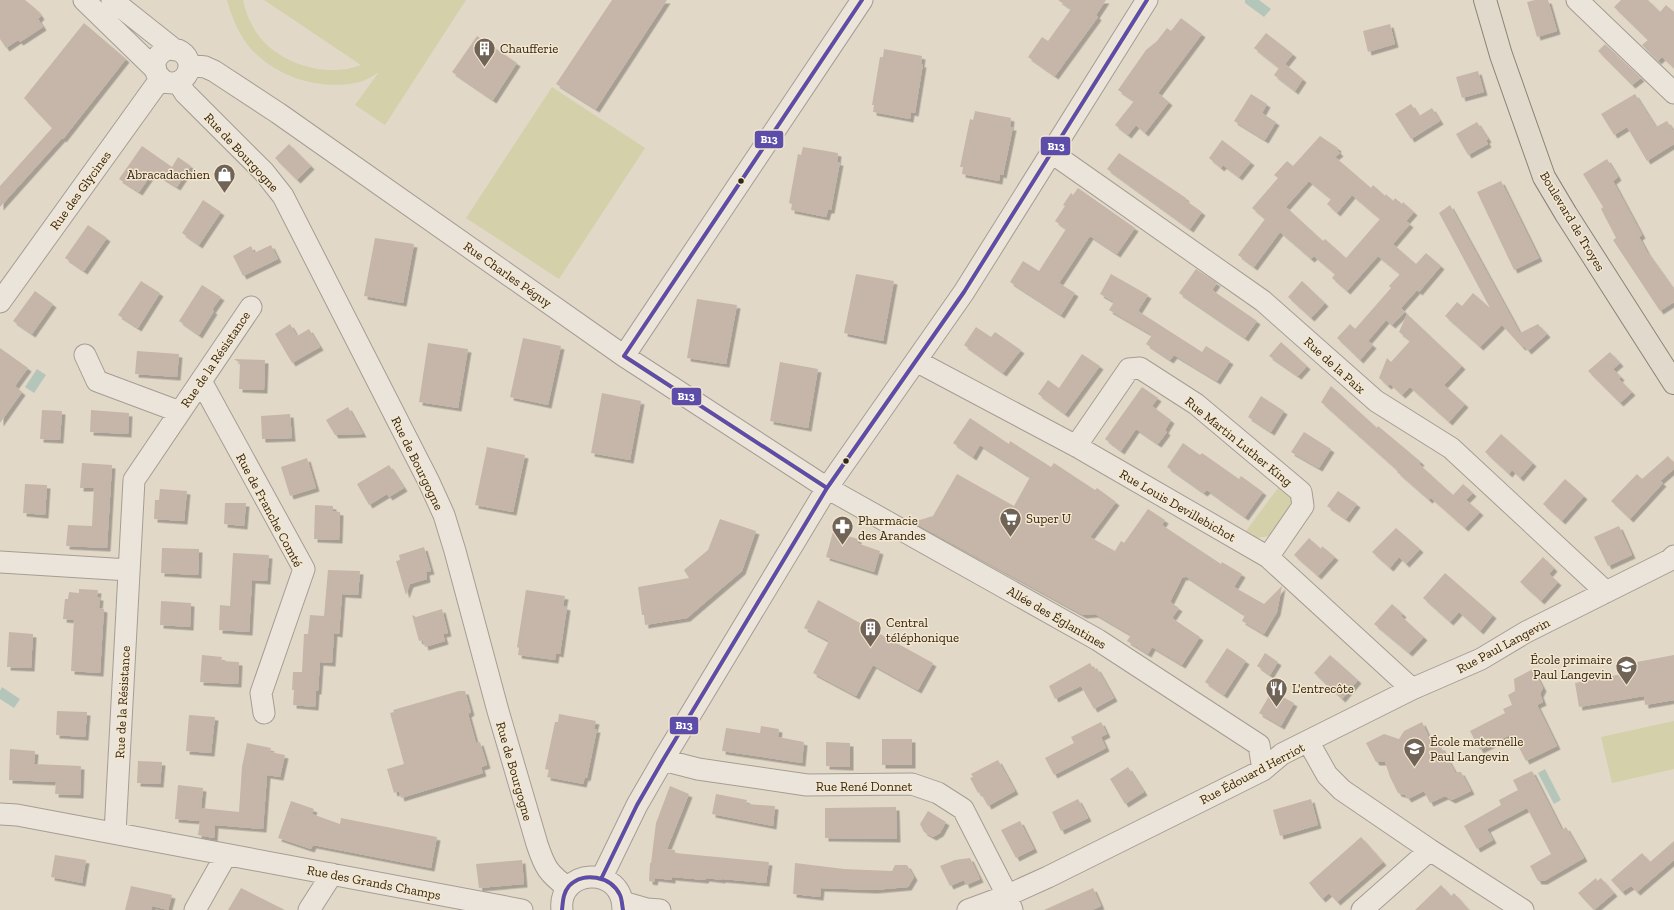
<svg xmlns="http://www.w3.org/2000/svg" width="1674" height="910" font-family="'Zilla Slab',serif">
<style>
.green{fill:#d3d0aa}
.water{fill:#b4c6ba}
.building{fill:#c5b6a9;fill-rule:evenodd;filter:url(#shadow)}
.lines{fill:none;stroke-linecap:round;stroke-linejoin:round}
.minor-casing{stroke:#a69d92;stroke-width:23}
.major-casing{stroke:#8c8378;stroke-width:24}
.minor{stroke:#eae4da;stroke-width:21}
.major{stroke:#e1d9cb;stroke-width:22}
.bus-1-casing{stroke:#f4e7cc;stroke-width:7}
.bus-1{stroke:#5b4da9;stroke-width:4}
.bus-dot{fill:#33261b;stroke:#f4e7cc;stroke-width:1.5}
.labels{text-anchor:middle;stroke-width:3;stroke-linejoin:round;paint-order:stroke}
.poi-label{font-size:13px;fill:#33261b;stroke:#f4e7cc;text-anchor:start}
.street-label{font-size:13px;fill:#33261b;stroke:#f4e7cc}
.line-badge{stroke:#f4e7cc;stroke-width:1.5}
.badge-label{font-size:11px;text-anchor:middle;font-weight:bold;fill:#fff}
</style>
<defs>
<filter id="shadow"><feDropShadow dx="3.5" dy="3.5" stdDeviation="0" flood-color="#0004"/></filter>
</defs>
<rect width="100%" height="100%" fill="#e2d8c8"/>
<path class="green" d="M227,0h16c3,16 12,34 24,45 24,22 64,32 94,20l-97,-65h202l-81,125 -30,-20 24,-33c-5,3 -11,7 -16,9 -39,12 -91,-4 -116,-37 -9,-12 -16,-29 -20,-44z
M552,87l93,61 -86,131 -93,-61z
M1278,488l16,13 -25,35 -12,2 -11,-7z
M1674,721v48l-62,14 -11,-46z"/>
<path class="water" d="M1245,0h14l12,9 -7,8 -19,-14z
M37,369l9,6 -12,18 -9,-6z
M2,687l18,12 -6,9 -14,-9v-8z
M1545,769l16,31 -7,4 -16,-31z"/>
<path class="building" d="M0,0h25l11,9 5,7 -3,3 5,8 -23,15 -2,-2 -12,8 -6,-9z
M612,0h55l-71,109 -40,-25z
M1058,0h48l-10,15 2,2 -43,59 -27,-19 14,-20 6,4 23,-32z
M1535,0h13l9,31 -20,6 -10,-35z
M1621,0h27l12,12 6,-7 8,7v56l-12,-11 -4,4 -16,-16 6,-5 -34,-33z
M1181,18l21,16 -44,59 11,9 -24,31 -9,-8 -8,10 -13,-10 19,-24 -16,-11 28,-40 11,-9 10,-13 4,3z
M84,23l42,36 -63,80 -1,-1 -62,69v-21l52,-58 -28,-30z
M1390,24l5,20 -27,8 -5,-21z
M1266,33l27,21 -8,10 18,15 -8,12 -21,-16 5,-7 -25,-20z
M477,36l40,27 -24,37 -41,-28z
M1605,44l36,34 -9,7 -34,-34z
M884,49l38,7 -1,8h2l-8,49 -4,-1 -1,7 -37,-7 1,-7h-2l8,-48h3z
M1478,71l6,21 -22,6 -6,-21z
M1251,94l16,10 -5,9 14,9 -11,18 -31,-19z
M1635,94l21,33 11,-6 7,11v12l-27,17 -20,-34 -13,8 -13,-21z
M1411,104l8,12 13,-8 8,13 -29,18 -16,-25z
M975,111l36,7 -1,9h3l-10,48 -3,-1 -1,7 -37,-7 1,-7h-3l10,-48 3,1z
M1477,122l11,17 -2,1 2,4 -20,11 -12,-21z
M1320,136l18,12 -1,2 3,3 -5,4 36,31 2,-3 12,11 1,-2 7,7 2,-3 7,6 1,-2 11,10 -8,9 4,3 -17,20 23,20 10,-11 15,13 -22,26 -2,-2 -16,18 4,4 -13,13 -6,-5 -18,21 5,4 -13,15 -23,-22 13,-14 5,5 36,-41 -2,-2 11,-12 -22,-18 -31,35 -15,-13 3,-4 -21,-18 -3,3 -31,-27 -26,35 -16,-12 27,-36 -13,-11 26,-30 -4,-3 13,-14 6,5zM1309,181l22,18 -4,5 10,9 15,-18 28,24 -34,39 -21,-19 -2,2 -37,-34z
M1222,140l29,22 -12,15 -16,-12 -2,3 -12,-10z
M289,144l22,22 -14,14 -22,-22z
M142,146l30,21 6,-10 13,9 -14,21 -24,-15 -14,20 -20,-13z
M803,147l35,6 -1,9h3l-9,48h-3l-2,7 -35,-7 1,-6 -3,-1 9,-49 3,1z
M1119,153l67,45 -1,2 17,12 -12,17 -83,-60z
M1607,159l11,18 -5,4 29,54 -3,2 8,15 27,38v12l-14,9 -47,-71 3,-2 -15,-29 2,-2 -20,-33z
M1501,181l38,77 -25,12 -37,-78z
M1078,188l57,40 -18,26 -27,-18 -31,47 16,10 -14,22 -51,-33 13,-21 16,10 27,-42 -11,-8 10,-15 -2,-1 8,-12 2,2z
M203,200l18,12 -22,33 -17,-12z
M1450,205l70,128 18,-9 9,10 -19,17 -4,-5 -2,1 -20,-22 -22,22 -35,-31 12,-14 5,4 11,-13 17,15 -51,-95z
M88,225l19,13 -23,33 -19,-13z
M375,238l39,6 -11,59 -39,-7z
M271,245l7,14 -35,17 -10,-20 18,-10 3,7z
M1196,269l21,14 -5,7 45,31 -12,17 -66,-45z
M856,274l38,7 -11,60 -39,-8z
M1111,274l37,21 -10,16 64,41 4,-6 24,15 -13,20 -43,-26 -4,5 -24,-16 6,-9 -43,-25 5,-8 -14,-8z
M141,281l19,12 -22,35 -20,-13z
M1302,281l23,22 -14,15 -23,-21z
M202,285l19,12 -9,13 2,1 -15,24 -20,-14z
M35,291l18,13 -21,30 -19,-13z
M697,299l40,6 -11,59 -39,-6z
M1407,314l55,52 -18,19 21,19 -16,18 -39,-35 -8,8 -12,-11 -2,2 -9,-8 8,-20 4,4 19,-21 -11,-9z
M290,324l7,12 12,-7 11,18 -28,16 -17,-29z
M976,327l15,10 4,-5 26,18 -18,23 -39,-28z
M523,338l38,8 -13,59 -38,-8z
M1281,342l26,24 -9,10 -29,-20z
M428,343l40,6 -10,59 -39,-6z
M0,348l28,20 -13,18 7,6 -22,31z
M137,351l42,3 -2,23 -42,-3z
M1610,352l10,11 -7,6 8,8 -2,2 13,13 -12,11 -32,-32z
M1082,354l18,12 -35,48 -27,-20 10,-14 11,8z
M234,359l31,1 -1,30 -25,-1 1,-26z
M780,362l38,7 -10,59 -38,-7z
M1331,386l46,42 1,-2 43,36 -2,2 34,31 10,-11 10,9 -7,7 14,12 -15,16 -34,-30 -2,2 -32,-28 1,-1 -77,-69z
M1142,387l16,11 -6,8 19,14 -6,10 2,2 -9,12 -22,-15 -15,22 -16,-12z
M602,393l39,8 -11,59 -39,-7z
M1261,396l23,15 -13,21 -23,-15z
M348,407l15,27 -28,1 -9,-15z
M42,410l20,1 -2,29 -20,-1z
M91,410l38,3 -1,21 -38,-2z
M290,414l2,24 -30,1 -1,-23z
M970,418l39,26 1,-3 41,26 3,-4 41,27 2,-2 19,14 -26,35 25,14 6,-10 3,2 24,-34 17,11 -3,5 59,39 1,-2 20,12 -8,13 30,17 18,-18 -5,26 -13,22 -22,-13 3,-6 -60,-39 -1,2 -1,-2 -13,26 9,6 -7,10 28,19 -18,28 -30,-18 -4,7 -21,-13 4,-6 -36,-21 -12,1 -170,-93 20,-6 24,-42 57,32 16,-29 -50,-32 -7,12 -20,-14z
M1304,432l27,17 -12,19 -28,-16z
M1501,434l32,29 -13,15 -8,-8 -3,4 -24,-22z
M1183,443l17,12 2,-2 37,26 2,-3 22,16 -18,25 -38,-27 -3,3 -37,-26z
M487,447l38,8 -12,57 -38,-7z
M1668,456l6,7v6l-14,12 3,2 -33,36 -19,-18 26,-27 5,5z
M307,458l9,30 -26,8 -9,-29z
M82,463l30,2 -5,83 -41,-2 2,-21 24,1 2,-38h-14z
M389,465l15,23 -15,9 -2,-3 -18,11 -12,-21z
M1565,479l19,17 -22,25 -19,-17z
M25,484l22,1 -2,30 -22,-2z
M160,489l27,2 -3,30 -30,-2 1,-19h4z
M1338,491l19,13 -11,15 -19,-13z
M225,503h21l-2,23 -20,-2z
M315,505l18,1v5l7,1 -1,28 -25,-1z
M720,519l36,12 -14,40 -55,47 -42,7 -1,-10h-2l-4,-28 51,-9 -5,-8 24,-20z
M1619,526l13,29 -24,11 -14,-29z
M1396,528l24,21 -14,15 -7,-7 -9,11 -18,-16z
M833,532l25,7 -1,4 23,8 -6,21 -48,-15z
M1309,538l12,11 1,-3 13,11 -17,19 -24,-21z
M424,547l7,24 -5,1 1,7 -17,5 -4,11 -10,-34 4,-1 -1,-5z
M162,548l37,1 -1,26 -37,-2z
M233,553l36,2 -2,26 -15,-1 -3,52 -30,-2 1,-25 10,1z
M1543,557l11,11 -5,6 9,8 -17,19 -21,-19z
M328,570l32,1 -2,24 -16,-1 -3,40 -5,-1 -2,30 -12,-1 -2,29h-2l-1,16 -22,-2 1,-15h-2l1,-18h9l2,-38h4l2,-19 14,1z
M1445,573l48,42 -13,16 -21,-19 -9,10 -27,-24z
M79,589l19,1 -1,7h3l-1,11 5,1 -4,64 -29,-2 3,-51 -11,-1 2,-20h3l1,-7 10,1z
M526,590l39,6 -2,10 4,1 -7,47 -4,-1 -1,7 -37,-5 1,-7 -2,-1z
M818,600l115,63 -15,27 -45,-25 -17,31 -43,-23 16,-32 -25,-13z
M161,601l30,2 -1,24 -30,-2z
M1392,604l11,10 -2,2 23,21 -15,16 -35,-29z
M442,609l6,24 -5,1 2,7 -20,6 -2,-7 -4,1 -7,-26 4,2z
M9,632l24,2 -2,34 -24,-1z
M1227,648l19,13 -22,34 -19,-13z
M1265,653l13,9 -8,13 -13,-9z
M202,655l20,2 -1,4 18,1 -1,22 -38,-2z
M1330,655l28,25 -16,19 -28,-26z
M1674,655v45l-29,5 -1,-9 -65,11 -4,-24 47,-9 -1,-9z
M1090,663l4,7 3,-2 17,30 -20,11 -13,-23 -26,13 -6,-13z
M1533,669l10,19 -3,6 3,8 -6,3 20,41 -31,15 -14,-27 -32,16 -10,-19 35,-18 -2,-4 9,-4 -4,-10 7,-4 -1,-12z
M459,691h6l6,21 -3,2 8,29 4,-1 7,23 -6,2 2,6 -82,25 -2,-7 -5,2 -7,-24 17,-5 -14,-51 4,-1 -1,-2z
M1272,691l22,12 -13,23 -22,-13z
M57,711l30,1 -2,25 -29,-2z
M559,714l37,7 -2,8h3l-10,49 -2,-1 -2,7 -36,-7 2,-7 -4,-1 10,-47h3z
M189,715l26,2 -4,36 -25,-2z
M1101,722l6,12 -6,3 5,11 -52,27 -9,-17 29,-15 -3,-6z
M1422,722l11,25h8l14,25h6l10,19 -19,9 -7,-4 -15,7 -6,-12 -16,8 -3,-4 -7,-2 -8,-16 -5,-15h-9l-10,-19 18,-9 15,5 5,-8z
M761,726l18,3 -1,8 26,5 -2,21 -80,-12 4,-23 34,5z
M882,739h30v26h-30z
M826,742l24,1v24l-24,-1z
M247,743l24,5 -1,4 15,3 -5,22 -13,-2 -4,54 -48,-4 -1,13 -16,-3 2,-14 -25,-2 3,-34 25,3 -2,20 38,4 3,-45z
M10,749l25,2 -1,13 47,2 -1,29 -25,-1 1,-12 -47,-2z
M998,760l17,31 -27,15 -8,-14 -2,1 -8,-15 3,-1 -2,-3z
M138,761l24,1 -2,22 -23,-1z
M1128,767l16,25 -19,12 -15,-25z
M1532,771l30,59 4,-3 18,31 -40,23h-6l-8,-15 21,-12 -24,-46 -40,21 6,11 -16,9 -13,-23 37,-21 -2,-5 19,-10 -5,-10z
M670,786l19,8 -22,55 8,1v3l94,9 -3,21 -44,-4v1l-16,-2 -1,2 -33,-3v3l-17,-2 -1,4 -5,-1 1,-18h1l5,-40z
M716,794l31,6 -1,4 29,2 -2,20 -61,-12z
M1078,799l10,19 -27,13 -9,-19z
M1311,799l7,26 -38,11 -7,-26z
M291,801l23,8 -2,5 28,10 1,-6 96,19 -6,31 -118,-23 -2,4 -33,-11z
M896,807l1,32 -72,-1v-30z
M928,811l18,11 -6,11 -7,4 -9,-5 -4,-8z
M1020,821l14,28 -18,9 -15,-28z
M1361,837l22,25 -46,40 -8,-9 -7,6 -13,-16z
M1674,841v19l-37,32 -6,-6 -9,6 -11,-12 31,-27 8,9z
M55,855l31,5 -4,23 -31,-6z
M970,858l10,21 -14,6 -2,-5 -14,6 -10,-20 15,-6z
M522,860l2,24 -45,4 -3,-24z
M795,863l49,6 48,2 3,-6h12l7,12 -6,10 -34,3 -53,-2 -1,9 -27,-3z
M1596,878l1,3 4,-3 13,15 -20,17 -16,-17z
M1441,885l10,11 3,-3 15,17h-54z
M131,886l41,9 -4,15 -16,-4 -1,4h-26z
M241,888l44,22h-57z
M1093,888l8,18 -9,4h-48z"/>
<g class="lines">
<defs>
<path id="minor" d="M84,0l72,70
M112,0l63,50
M1577,0l97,93
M155 66a17 17 0 1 1 34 0a17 17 0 1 1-34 0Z
M189,65l16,2 9,4 64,42 346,243 203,132 271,152 161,105 4,25
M178,82l7,11 79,79 19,24 146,286 15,33 11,36 43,160 39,133c8,24 11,29 31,44
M1052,153l211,148 113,100 75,47 155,144
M0,302l161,-224
M85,355l12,26 83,31
M624,356l238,-356
M916,361l160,85 192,111 144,132
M201,381l103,188 -43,124 3,20
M1076,446l53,-77 11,-1 56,36 105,88 2,14 -35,51
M0,562l129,8
M1308,741l19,34 15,15 88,60 93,60
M663,760l35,9 109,16 105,-1 26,9 25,16 40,78 9,23
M0,814l17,1 505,95
M115,833l19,-353 117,-173
M602,877l35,-72 26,-45 164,-272 137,-196 183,-292
M623,902l24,7 13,1
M195,910l31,-55
M309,910l23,-36
M562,910c-5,-41 61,-47 61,0
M968,910l38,-14 42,-19 179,-89 36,-18 19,-16 130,-65 69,-30 45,-27 144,-72 4,-4
M1362,910l68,-60"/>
<path id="major" d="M1485,0l16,55 43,122 22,37 108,169"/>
</defs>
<use href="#minor" class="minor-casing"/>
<use href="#major" class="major-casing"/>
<use href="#minor" class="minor"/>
<use href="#major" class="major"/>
<defs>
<path id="bus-1" d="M827,488l-203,-132 238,-356
M602,877l35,-72 26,-45 164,-272 137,-196 183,-292
M562,910c1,-9 1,-17 7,-24 14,-15 42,-10 51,9 2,4 2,10 3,15"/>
</defs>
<use href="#bus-1" class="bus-1-casing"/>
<use href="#bus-1" class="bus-1"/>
</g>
<defs>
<symbol id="building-pin" viewBox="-11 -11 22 30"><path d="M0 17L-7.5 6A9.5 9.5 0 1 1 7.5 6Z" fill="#706458" stroke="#f4e7cc"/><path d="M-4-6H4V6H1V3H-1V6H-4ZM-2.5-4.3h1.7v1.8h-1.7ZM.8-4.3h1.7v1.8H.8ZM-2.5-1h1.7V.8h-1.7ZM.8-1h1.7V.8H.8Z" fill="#fff"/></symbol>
<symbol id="shop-pin" viewBox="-11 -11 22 30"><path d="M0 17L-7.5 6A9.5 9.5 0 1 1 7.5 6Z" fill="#706458" stroke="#f4e7cc"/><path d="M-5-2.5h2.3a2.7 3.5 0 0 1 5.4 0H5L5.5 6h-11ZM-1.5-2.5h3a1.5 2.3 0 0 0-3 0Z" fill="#fff"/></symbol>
<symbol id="supermarket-pin" viewBox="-11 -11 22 30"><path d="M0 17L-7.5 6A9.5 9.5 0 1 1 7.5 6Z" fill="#706458" stroke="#f4e7cc"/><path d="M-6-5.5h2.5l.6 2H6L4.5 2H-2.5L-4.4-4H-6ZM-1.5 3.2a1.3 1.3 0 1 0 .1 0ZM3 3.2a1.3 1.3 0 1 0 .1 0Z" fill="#fff"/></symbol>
<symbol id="pharmacy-pin" viewBox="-11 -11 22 30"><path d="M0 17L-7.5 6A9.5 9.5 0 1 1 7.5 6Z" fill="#706458" stroke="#f4e7cc"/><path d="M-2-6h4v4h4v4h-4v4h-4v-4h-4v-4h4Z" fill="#fff"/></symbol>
<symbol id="school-pin" viewBox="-11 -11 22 30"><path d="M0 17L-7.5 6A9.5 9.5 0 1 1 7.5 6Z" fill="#706458" stroke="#f4e7cc"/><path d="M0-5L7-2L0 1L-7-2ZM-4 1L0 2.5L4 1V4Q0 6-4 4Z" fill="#fff"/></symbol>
<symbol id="restaurant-pin" viewBox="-11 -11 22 30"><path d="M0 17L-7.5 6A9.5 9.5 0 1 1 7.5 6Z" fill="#706458" stroke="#f4e7cc"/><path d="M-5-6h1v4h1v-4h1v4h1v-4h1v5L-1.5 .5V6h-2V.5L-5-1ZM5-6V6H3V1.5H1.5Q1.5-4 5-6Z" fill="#fff"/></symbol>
</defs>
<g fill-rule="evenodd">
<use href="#building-pin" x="472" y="36" width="25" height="34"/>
<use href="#shop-pin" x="212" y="162" width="25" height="34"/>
<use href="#supermarket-pin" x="998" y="506" width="25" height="34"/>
<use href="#pharmacy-pin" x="830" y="514" width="25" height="34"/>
<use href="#building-pin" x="858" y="616" width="25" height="34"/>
<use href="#school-pin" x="1614" y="654" width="25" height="34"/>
<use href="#restaurant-pin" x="1264" y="676" width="25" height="34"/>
<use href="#school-pin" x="1402" y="736" width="25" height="34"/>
</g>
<g class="bus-dot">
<circle cx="741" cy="181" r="3.5"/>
<circle cx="846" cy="461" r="3.5"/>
</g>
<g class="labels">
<g class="poi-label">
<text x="500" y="53">Chaufferie</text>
<text x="210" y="179" text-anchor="end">Abracadachien</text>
<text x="1026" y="523">Super U</text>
<text x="858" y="525">Pharmacie<tspan x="858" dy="15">des Arandes</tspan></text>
<text x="886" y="627">Central<tspan x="886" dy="15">téléphonique</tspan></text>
<text x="1612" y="664" text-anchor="end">École primaire<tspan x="1612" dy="15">Paul Langevin</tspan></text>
<text x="1292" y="693">L'entrecôte</text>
<text x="1430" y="746">École maternelle<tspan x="1430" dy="15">Paul Langevin</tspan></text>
</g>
<g class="street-label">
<text transform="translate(242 152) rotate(47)" y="5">Rue de Bourgogne</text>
<text transform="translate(80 190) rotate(-54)" y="5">Rue des Glycines</text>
<text transform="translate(1573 221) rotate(59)" y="5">Boulevard de Troyes</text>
<text transform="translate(508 274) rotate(35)" y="5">Rue Charles Péguy</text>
<text transform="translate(215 359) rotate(-56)" y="5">Rue de la Résistance</text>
<text transform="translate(1335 365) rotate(42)" y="5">Rue de la Paix</text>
<text transform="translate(1239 441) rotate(39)" y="5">Rue Martin Luther King</text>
<text transform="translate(418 463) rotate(64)" y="5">Rue de Bourgogne</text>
<text transform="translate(1178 505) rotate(30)" y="5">Rue Louis Devillebichot</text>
<text transform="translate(270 510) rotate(62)" y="5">Rue de Franche Comté</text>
<text transform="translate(1057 617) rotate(30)" y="5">Allée des Églantines</text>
<text transform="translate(1503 645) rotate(-28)" y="5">Rue Paul Langevin</text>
<text transform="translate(122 702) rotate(-87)" y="5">Rue de la Résistance</text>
<text transform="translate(515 771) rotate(74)" y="5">Rue de Bourgogne</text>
<text transform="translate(1252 773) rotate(-28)" y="5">Rue Édouard Herriot</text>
<text x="864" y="791">Rue René Donnet</text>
<text transform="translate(374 882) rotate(11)" y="5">Rue des Grands Champs</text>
</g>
</g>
<g class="line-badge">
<rect x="754" y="130" width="30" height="19" rx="4" fill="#5b4da9"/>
<rect x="1040" y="136" width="31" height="20" rx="4" fill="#5b4da9"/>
<rect x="671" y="387" width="31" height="19" rx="4" fill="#5b4da9"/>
<rect x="669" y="716" width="30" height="19" rx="4" fill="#5b4da9"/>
</g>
<g class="badge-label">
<text x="769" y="143">B13</text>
<text x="1056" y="150">B13</text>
<text x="686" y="400">B13</text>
<text x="684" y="729">B13</text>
</g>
</svg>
